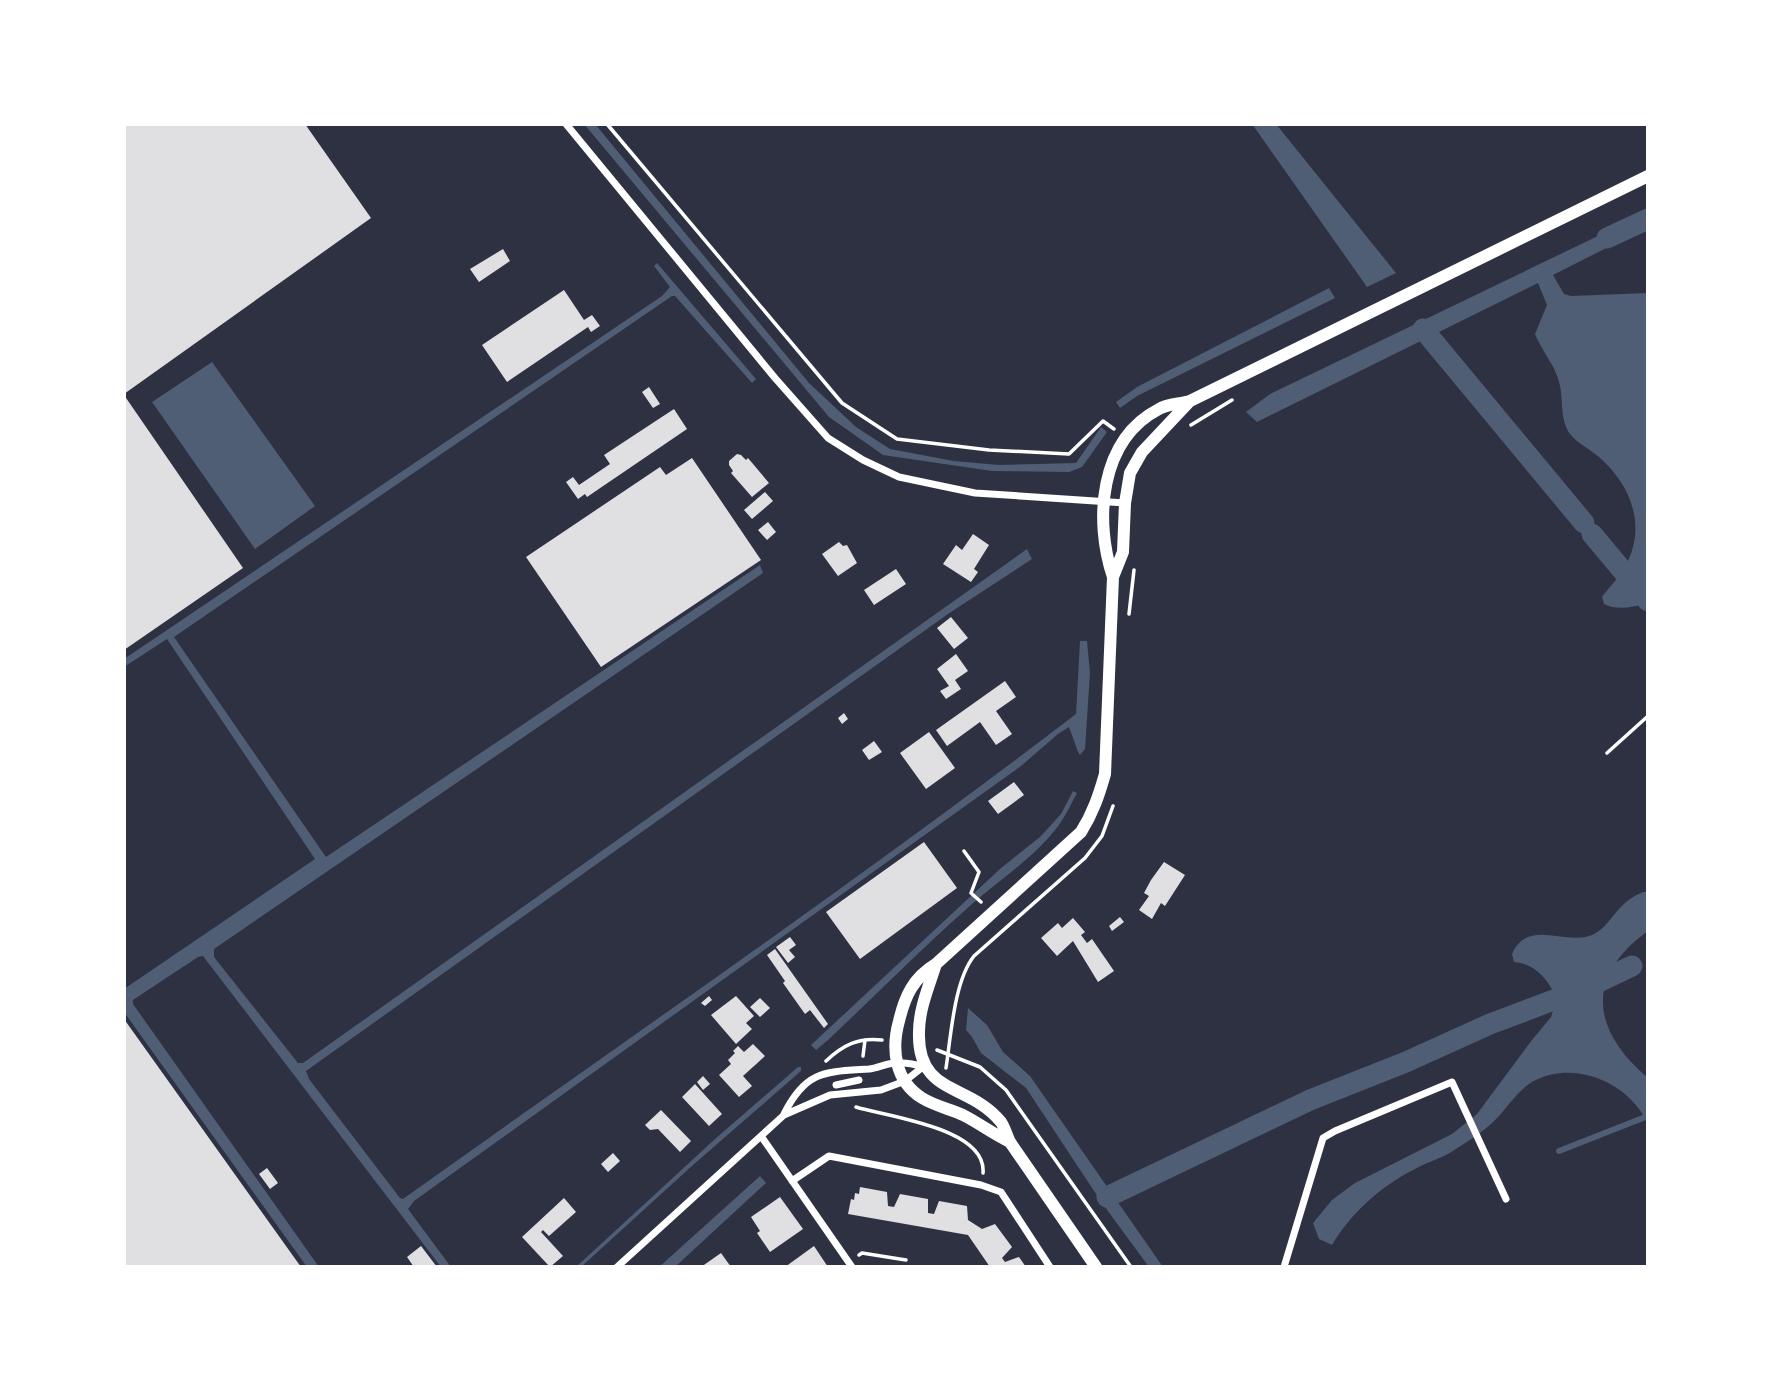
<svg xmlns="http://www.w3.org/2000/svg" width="1772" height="1391" font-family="Montserrat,sans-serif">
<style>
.water{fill:#4f5d75}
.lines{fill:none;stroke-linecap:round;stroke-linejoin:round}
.stream{stroke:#4f5d75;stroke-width:6}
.canal{stroke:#4f5d75;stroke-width:21}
.building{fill:#e0e0e3}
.path{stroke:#fff;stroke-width:3.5}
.minor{stroke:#fff;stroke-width:7}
.secondary{stroke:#fff;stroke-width:12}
</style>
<rect width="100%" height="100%" fill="#2d3142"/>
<path class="water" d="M584,124h11l214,259 47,44 34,22 64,12 45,4 77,-2 25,-36 6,5 -25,35 -13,5 -77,-1 -109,-16 -54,-38z
M1252,124h24l120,149 -29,14z
M1629,221l5,13 -81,41 11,19 7,2 77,-3v310c-14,4 -31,8 -44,1l-2,-7c7,-10 17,-19 23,-30 22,-40 7,-81 -26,-110 -9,-8 -21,-13 -29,-23 -11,-15 -6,-36 -11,-52 -4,-17 -18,-32 -24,-48l12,-29 -9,-22 -281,139 -11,-10 24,-18z
M657,263l99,116 -4,4 -77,-87h-3l-498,341 152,220 434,-292 3,8 -549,376v8l84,106h5l724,-514 5,10 -84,55 -642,457 3,8 91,119 3,1c225,-161 454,-317 673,-485l4,-73h7l3,32 -5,76 -5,6 -2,-3 -9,-25 -11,7 -37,32 -607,435 -6,8 43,58h-10l-238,-311 -5,1 -65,43v4l186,263h-12l-183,-255v-23l191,-130 -148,-220 -43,28v-8l538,-363 8,-9 -16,-21z
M1329,288l6,10 -198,98 -17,12 -4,-6 21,-15z
M212,362l103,144 -60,43 -103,-147z
M1073,791l4,2c-6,11 -11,22 -18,32 -24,32 -58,54 -87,79 -50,44 -96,91 -144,136l-12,10 -5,-5 190,-177 39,-31 21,-23z
M1648,891v40c-63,45 -57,99 0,147v46c-18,-40 -71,-64 -112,-44 -18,8 -30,31 -45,44 -11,10 -23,17 -35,25 -13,9 -29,13 -43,21 -33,17 -62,43 -81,75l-13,-6 -6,-16 19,-23 23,-17 97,-49 25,-20 55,-74 19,-23 6,-18c-9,-19 -20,-35 -43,-37l-2,-8c16,-36 52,-8 80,-19 20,-8 25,-37 56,-44z
M968,1008l19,17 16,27 27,24 133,191h-14l-47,-64 -76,-115 -45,-35 -9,-16 -6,-7z
M798,1067h3v4l-15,13 -93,81 -112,102h-5l139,-128z
M760,1176l6,7 -91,84h-16z"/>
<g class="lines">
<path class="stream" d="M1559,1151l89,-35"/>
<path class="canal" d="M1607,238l41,-19
M1423,329l161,194
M1592,534l56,67
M1107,1197l203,-97 96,-38 84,-38 98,-37 44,-21"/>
</g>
<path class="building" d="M124,124h181l66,94 -247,176z
M503,249l7,12 -31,21 -9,-13z
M564,290l20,30 8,-5 8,11 -9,6 -3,-5 -81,55 -25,-37z
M649,387l11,17 -7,4 -11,-16z
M124,395l119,173 -119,82z
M674,409l13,20 -100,68 -2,-3 -7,5 -12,-17 7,-5 6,8 31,-21 -6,-9z
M737,454l4,1 5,5 2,-2 21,25 -17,14 -21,-24 2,-2 -4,-6v-4z
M692,458l69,102 -160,107 -75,-110 134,-90 6,8z
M765,492l8,9 -21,18 -8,-9z
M768,522l8,10 -9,8 -9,-10z
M973,534l16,11 -15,24 4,3 -7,10 -28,-18 13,-19 6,5z
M839,542l4,4 4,-1 10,18 -19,13 -16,-22z
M896,569l10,15 -32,21 -10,-15z
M951,617l17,21 -14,11 -17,-21z
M956,654l12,17 -13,9 6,9 -15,10 -6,-8 9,-5 -12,-17z
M1005,681l11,16 -20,14 16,23 -16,11 -16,-23 -33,24 -11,-16z
M844,713l4,6 -6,5 -4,-6z
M929,732l26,36 -29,21 -26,-36z
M874,741l8,11 -13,8 -7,-10z
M1014,782l10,13 -26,19 -10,-13z
M924,842l33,46 -97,71 -34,-47z
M1164,862l21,13 -20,31 -4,-3 -9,16 -13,-9 10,-14 -5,-3 7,-13z
M1120,917l4,5 -12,9 -3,-5z
M1073,918l12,14 -4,3 6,8 5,-4 22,32 -16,11 -25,-41 -16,15 -16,-18 17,-15 4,5z
M790,937l6,8 -7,5 6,7 -7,6 -12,-16z
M775,949l53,75 -4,4 -14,-18 -5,4 -22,-31 2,-2 -18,-26z
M709,996l3,4 -7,6 -4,-3z
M736,996l18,20 -8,7 6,6 -16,15 -25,-29z
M760,998l10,10 -10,9 -10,-10z
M124,1019l177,248h-177z
M753,1044l12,12 -22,20 9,10 -13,11 -20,-22 12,-11 -3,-4 7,-7 -2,-2 5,-5 6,6z
M703,1076l7,8 -7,6 -6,-8z
M695,1084l27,30 -13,12 -27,-29z
M661,1110l30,31 -11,11 -22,-23 -8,1 -5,-5z
M613,1153l7,8 -12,11 -7,-8z
M267,1168l11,15 -8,6 -11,-15z
M860,1187l27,5 1,14 6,1 6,-13 28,5v14l6,1 5,-13 28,5 1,14 14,9 13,-5 17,23 -10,11 3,4 14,-5 7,10h-36l-22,-32 -120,-21 3,-15 3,1 1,-7 4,1z
M780,1197l23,32 -33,23 -13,-19 3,-2 -9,-14z
M564,1198l12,14 -27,24 -6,-6 -2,2 22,24 -13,11 -28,-30z
M421,1246l16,21h-23l-7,-10z
M814,1246l14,21h-43z
M721,1253l10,14h-30z"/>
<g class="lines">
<path class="path" d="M607,124l235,279 55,36 92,11 80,4 34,-33 11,8
M1191,425l41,-25
M1129,614l5,-44
M1607,753l41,-37
M964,851l15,21 -8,21 10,9
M937,1050l43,17 26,23 125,177
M863,1056l2,-16
M826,1061c17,-16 33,-24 56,-21
M946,1068c5,-32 8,-87 28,-112l111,-98 17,-22 11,-30
M856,1107c32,10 131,21 127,66
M859,1255l3,-2 44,7"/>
<path class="minor" d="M566,124l209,254 53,60 35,22 36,17 76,16 150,10
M836,1085l23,-5
M784,1114c22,-44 41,-42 85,-45 9,-1 18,-6 27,-6 9,-1 19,2 27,3
M761,1136l91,131
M792,1181l37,-25 152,29 20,7 49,75
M617,1267l167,-152 46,-20 51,-5 24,-9 19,-15
M1284,1267l39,-129 12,-7 117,-49 54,117"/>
<path class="secondary" d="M1113,577l10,-25 2,-49 5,-30 12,-21 48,-51
M936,964c-7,22 -17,45 -17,68 -2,64 51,51 82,90 4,6 6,14 9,20l86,125
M1010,1142c-17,-8 -31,-19 -47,-27 -13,-6 -28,-9 -41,-17 -27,-17 -31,-48 -23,-77 6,-25 14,-43 37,-57l145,-132c12,-19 18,-37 24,-58l8,-197c-19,-56 -14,-137 46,-168 8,-5 21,-5 31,-8l458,-225"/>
</g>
<rect width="1772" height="1391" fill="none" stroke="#ffffff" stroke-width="252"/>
</svg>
